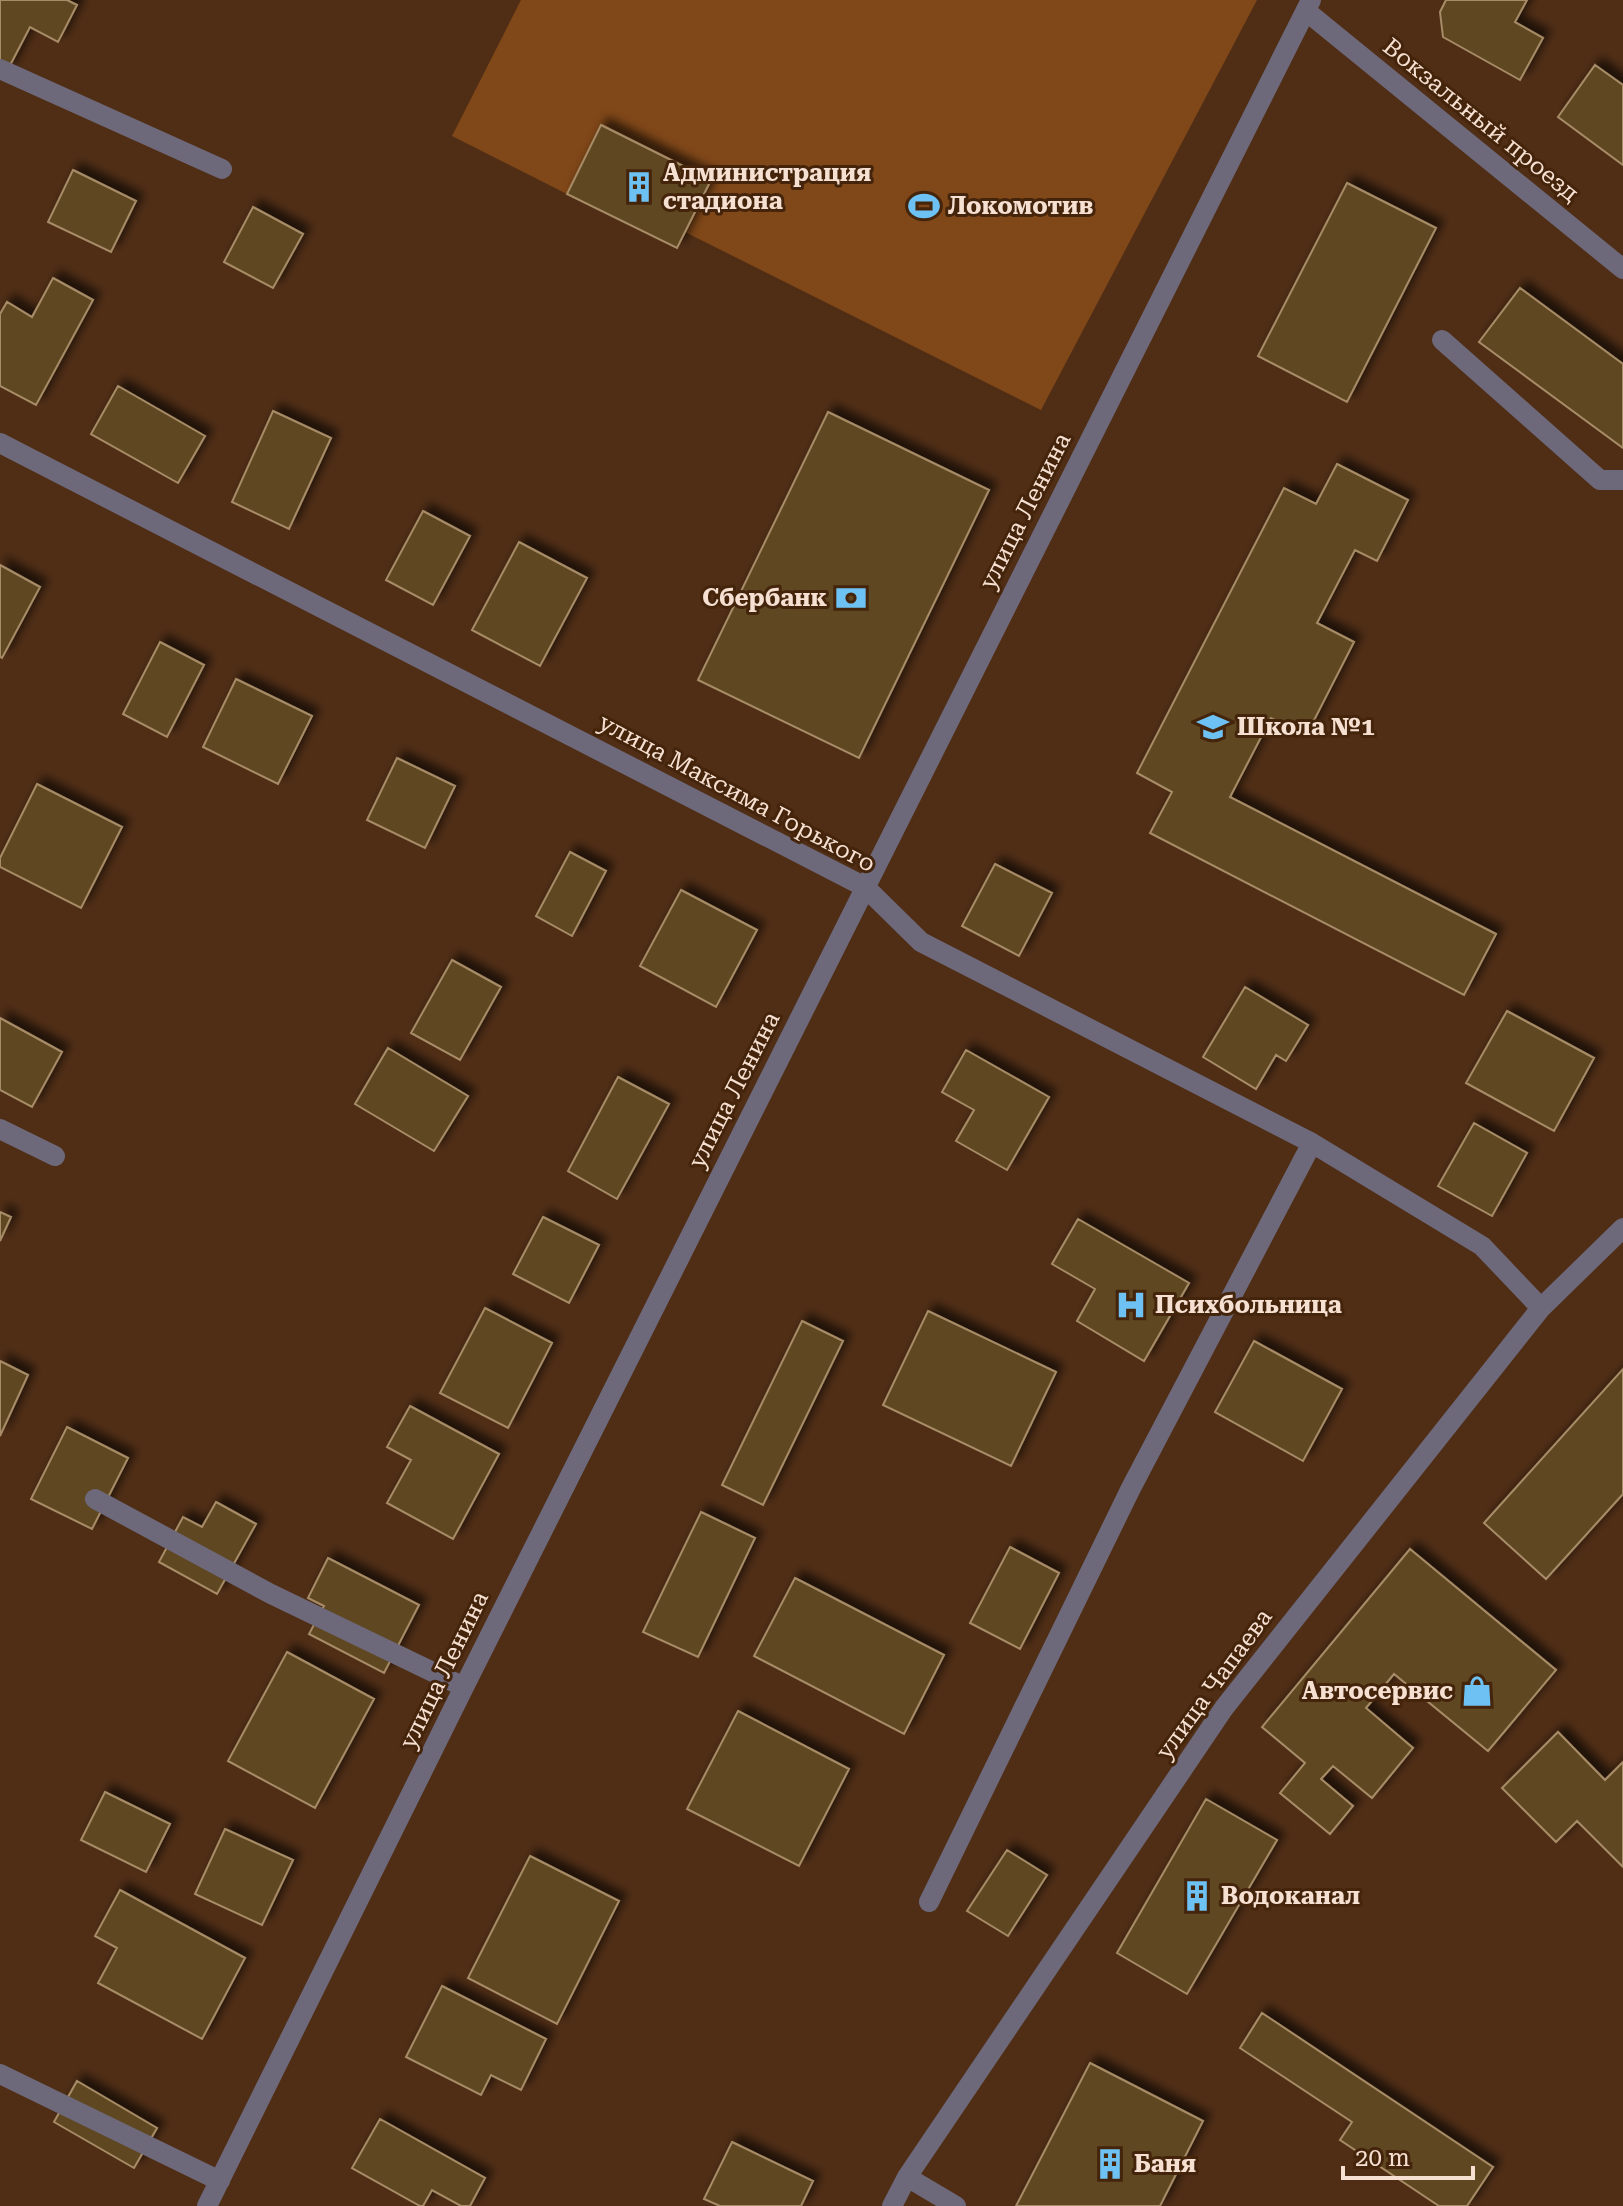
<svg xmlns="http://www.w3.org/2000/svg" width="1623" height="2206" font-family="'Roboto Serif',serif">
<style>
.green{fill:#804718}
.building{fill:#5f4723;stroke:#a78c67;stroke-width:2;filter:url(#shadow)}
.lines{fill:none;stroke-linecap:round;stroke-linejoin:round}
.minor{stroke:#6d697b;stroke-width:20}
.labels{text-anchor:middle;stroke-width:6;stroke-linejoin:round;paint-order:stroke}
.street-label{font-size:24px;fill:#f6e0d2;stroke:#44240b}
.poi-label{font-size:24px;font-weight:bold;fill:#f6e0d2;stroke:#44240b;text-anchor:start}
</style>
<defs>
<filter id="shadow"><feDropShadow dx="7" dy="-7" stdDeviation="4" flood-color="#0009"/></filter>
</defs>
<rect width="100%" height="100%" fill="#502e16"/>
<path class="green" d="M521,0h736l-216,410 -356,-178 26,-52 -109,-55 -35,69 -115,-58z"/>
<path class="building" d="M0,0h67l10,5 -19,37 -28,-15 -23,44 -7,-4z
M1446,0h81l-12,22 28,16 -23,42 -77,-43 -3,-25z
M1595,65l28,20v80l-65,-48z
M601,125l110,55 -34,68 -110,-54z
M73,170l63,31 -25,51 -63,-30z
M1347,183l89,45 -89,174 -89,-46z
M253,207l50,27 -30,54 -49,-26z
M53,278l40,22 -57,105 -36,-19v-72l7,-12 25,15z
M1520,288l103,76v84l-144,-106z
M118,386l87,50 -27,47 -87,-49z
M273,411l58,27 -42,91 -57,-27z
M828,412l161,78 -130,268 -161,-78z
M1337,464l71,36 -31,61 -22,-11 -38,73 37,19 -48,94 -35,-18 -41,79 266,137 -32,61 -314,-162 22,-41 -35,-19 147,-285 32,16z
M423,511l47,25 -37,69 -47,-25z
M519,542l68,36 -47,88 -68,-36z
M0,565l40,22 -38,71 -2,-1z
M160,642l44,23 -37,72 -44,-23z
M236,679l76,37 -34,68 -75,-37z
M397,758l58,28 -30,62 -58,-28z
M37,784l85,43 -41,81 -81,-41v-9z
M570,852l36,19 -34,65 -36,-20z
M995,864l57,29 -33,63 -57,-30z
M681,890l76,40 -41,77 -76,-41z
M452,960l49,27 -41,73 -49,-27z
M1245,987l63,38 -22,36 -10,-6 -20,34 -53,-32z
M1507,1011l87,47 -40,73 -88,-48z
M0,1018l62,34 -30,55 -32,-17z
M388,1048l80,48 -34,55 -79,-47z
M966,1050l83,47 -42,73 -51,-29 18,-31 -32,-18z
M618,1077l51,27 -52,95 -49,-28z
M1474,1123l53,30 -35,63 -54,-30z
M0,1212l11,5 -11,24z
M543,1217l56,28 -30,58 -56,-29z
M1078,1219l111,64 -45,78 -67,-40 18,-32 -43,-25z
M485,1308l67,35 -44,85 -68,-35z
M928,1311l128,61 -45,94 -128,-61z
M802,1321l41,20 -80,164 -41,-20z
M1254,1341l88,48 -39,72 -88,-49z
M0,1361l28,14 -28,61z
M1623,1369v125l-77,85 -62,-56z
M410,1406l89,48 -46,85 -66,-36 24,-43 -24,-13z
M67,1427l61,31 -36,71 -61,-30z
M216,1502l40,22 -39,70 -58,-32 24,-45 19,10z
M701,1512l54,26 -57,119 -55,-25z
M1010,1547l49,26 -39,76 -50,-26z
M1410,1549l146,121 -68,81 -94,-77 -28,34 47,40 -41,50 -39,-32 -12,13 32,27 -23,28 -50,-41 25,-30 -43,-36z
M328,1558l91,47 -35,68 -75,-39 15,-28 -16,-8z
M795,1578l149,77 -40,79 -150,-78z
M287,1652l87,47 -59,109 -87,-47z
M738,1711l111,58 -50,97 -112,-57z
M1558,1732l47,48 18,-18v105l-46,-46 -21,21 -54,-54z
M105,1792l65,32 -24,48 -65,-32z
M1206,1799l71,41 -90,154 -70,-41z
M225,1829l68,31 -31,65 -67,-31z
M1007,1850l40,25 -39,61 -41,-25z
M530,1856l89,45 -62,123 -89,-46z
M120,1890l125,68 -43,81 -104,-56 19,-35 -22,-12z
M442,1986l104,53 -25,51 -30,-15 -10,20 -75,-38z
M1262,2013l231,154 -26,39h-28l-99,-66 12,-18 -112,-74z
M1090,2063l113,58 -43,85h-144z
M77,2081l80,47 -23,40 -80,-46z
M380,2119l105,59 -15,28h-9l-29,-16 -9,16h-3l-68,-38z
M732,2142l81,39 -12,25h-81l-16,-7z"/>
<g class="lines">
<path class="minor" d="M1306,11l317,258
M0,69l222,100
M1442,340l158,140h23
M0,443l865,444 56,55 391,201 170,103 59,62
M0,1129l55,27
M95,1499l176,95 193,93
M929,1902l202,-414 181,-345
M0,2074l220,107
M907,2177l49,29
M207,2206l257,-519 847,-1687
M892,2206l15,-29 317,-469 317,-400 82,-80"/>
</g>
<defs>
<symbol id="building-bare" viewBox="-9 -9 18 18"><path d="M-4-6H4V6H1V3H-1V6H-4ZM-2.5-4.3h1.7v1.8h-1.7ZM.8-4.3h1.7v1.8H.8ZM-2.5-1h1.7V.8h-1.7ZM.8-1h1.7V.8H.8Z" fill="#6dc2f3" stroke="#44240b" stroke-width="2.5" paint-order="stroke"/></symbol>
<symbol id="stadium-bare" viewBox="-9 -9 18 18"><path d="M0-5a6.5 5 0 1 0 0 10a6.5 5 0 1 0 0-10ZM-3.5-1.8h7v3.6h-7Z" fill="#6dc2f3" stroke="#44240b" stroke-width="2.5" paint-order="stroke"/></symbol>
<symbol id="bank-bare" viewBox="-9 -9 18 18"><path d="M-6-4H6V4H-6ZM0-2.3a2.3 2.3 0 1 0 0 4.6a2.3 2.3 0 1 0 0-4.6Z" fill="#6dc2f3" stroke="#44240b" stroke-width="2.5" paint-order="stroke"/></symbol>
<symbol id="school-bare" viewBox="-9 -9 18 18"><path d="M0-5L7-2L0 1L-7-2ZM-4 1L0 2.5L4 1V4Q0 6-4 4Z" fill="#6dc2f3" stroke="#44240b" stroke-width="2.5" paint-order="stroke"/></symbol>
<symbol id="hospital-bare" viewBox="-9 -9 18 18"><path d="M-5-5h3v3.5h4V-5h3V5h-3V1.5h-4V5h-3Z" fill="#6dc2f3" stroke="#44240b" stroke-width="2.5" paint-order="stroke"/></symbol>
<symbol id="shop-bare" viewBox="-9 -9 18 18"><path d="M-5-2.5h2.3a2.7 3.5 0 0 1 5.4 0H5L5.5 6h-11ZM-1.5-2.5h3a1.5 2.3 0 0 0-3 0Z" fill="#6dc2f3" stroke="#44240b" stroke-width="2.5" paint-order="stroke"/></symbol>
</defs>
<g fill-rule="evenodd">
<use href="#building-bare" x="617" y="165" width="44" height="44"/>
<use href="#stadium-bare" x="902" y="184" width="44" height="44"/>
<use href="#bank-bare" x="829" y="576" width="44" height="44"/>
<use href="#school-bare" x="1191" y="705" width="44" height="44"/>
<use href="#hospital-bare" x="1109" y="1283" width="44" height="44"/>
<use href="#shop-bare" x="1455" y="1669" width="44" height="44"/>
<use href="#building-bare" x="1175" y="1874" width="44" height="44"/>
<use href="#building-bare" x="1088" y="2142" width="44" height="44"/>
</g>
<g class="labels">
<g class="street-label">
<text transform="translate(1481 120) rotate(39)" y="8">Вокзальный проезд</text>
<text transform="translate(1025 511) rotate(-63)" y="8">улица Ленина</text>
<text transform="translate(737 793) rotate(28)" y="8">улица Максима Горького</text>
<text transform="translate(734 1090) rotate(-63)" y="8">улица Ленина</text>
<text transform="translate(444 1670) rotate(-64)" y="8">улица Ленина</text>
<text transform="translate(1214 1684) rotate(-54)" y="8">улица Чапаева</text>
</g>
<g class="poi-label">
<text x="663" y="181">Администрация<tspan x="663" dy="28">стадиона</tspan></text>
<text x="948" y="214">Локомотив</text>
<text x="827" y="606" text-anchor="end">Сбербанк</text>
<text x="1237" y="735">Школа №1</text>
<text x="1155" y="1313">Психбольница</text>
<text x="1453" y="1699" text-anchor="end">Автосервис</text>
<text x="1221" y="1904">Водоканал</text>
<text x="1134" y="2172">Баня</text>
</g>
</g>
<path d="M1343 2166v12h130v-12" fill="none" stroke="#f6e0d2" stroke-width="4"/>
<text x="1355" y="2166" font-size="24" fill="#f6e0d2" stroke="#44240b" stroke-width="6" paint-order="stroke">20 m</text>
</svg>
